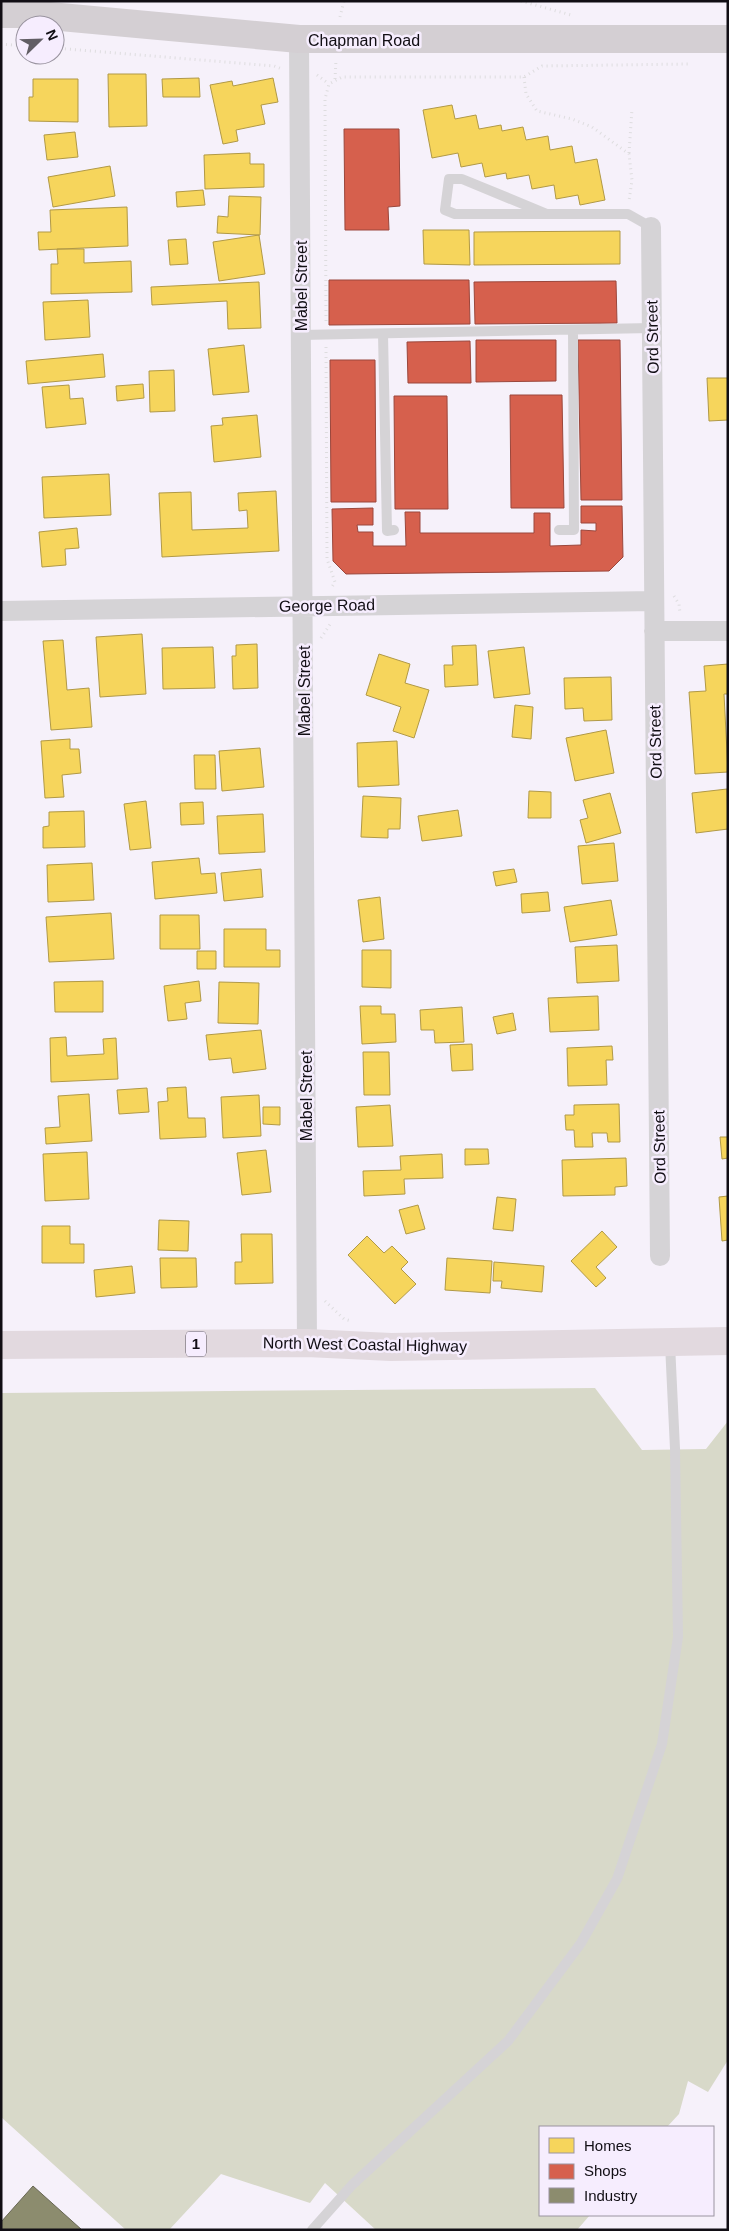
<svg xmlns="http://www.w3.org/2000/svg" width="729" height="2231" font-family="Helvetica,sans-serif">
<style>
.forest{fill:#d8d9c9}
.homes{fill:#f6d55c;stroke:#b19946}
.shops{fill:#d6604d;stroke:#9b473c}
.industry{fill:#8c8c6e;stroke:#676653}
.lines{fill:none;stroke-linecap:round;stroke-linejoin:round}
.path{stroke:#dedddf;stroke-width:3;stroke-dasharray:1 4;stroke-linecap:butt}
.lane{stroke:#d5d3d6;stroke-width:10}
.street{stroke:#d5d3d6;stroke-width:20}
.primary{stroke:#d4cfd3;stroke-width:28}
.highway{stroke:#e2d9df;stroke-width:28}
.labels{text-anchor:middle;stroke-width:5;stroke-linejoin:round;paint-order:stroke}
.shield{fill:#f6edfe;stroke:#56515a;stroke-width:1}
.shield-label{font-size:15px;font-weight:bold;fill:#110e14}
.street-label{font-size:16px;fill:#110e14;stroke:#f6edfe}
</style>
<rect width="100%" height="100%" fill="#f6f1fa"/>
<path class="forest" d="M595,1388l47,62 64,-1 22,-28v639l-20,32 -20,-11 -9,33 -12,13h-127v88h50l-13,15h-201l-51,-47 -15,20 -89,-29 -52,56h-43l-125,-113v-724z"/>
<path class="homes" d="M108,74h38l1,52 -38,1z
M199,78l1,19h-37l-1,-18z
M273,78l5,24 -17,3 4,19 -29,6 2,11 -15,3 -13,-59 22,-4 1,5z
M33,79h45v43l-49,-1v-24h4z
M452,105l3,14 21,-4 3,14 22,-4 1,6 21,-4 3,13 22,-4 2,14 22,-4 3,17 22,-4 8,41 -25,5 -2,-10 -22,4 -2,-14 -22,4 -3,-14 -22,4 -1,-6 -21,4 -3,-14 -21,4 -3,-14 -26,5 -9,-48z
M75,132l3,25 -31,3 -3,-25z
M250,153v11h14v23l-59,2 -1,-34z
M110,166l5,30 -62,11 -5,-30z
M203,190l2,15 -28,2 -1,-15z
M229,196l32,1 -1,38 -43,-2 1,-17 10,1z
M127,207l1,39 -89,4 -1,-18h13l-1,-22z
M423,230h46l1,35 -46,-1z
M620,231v33l-146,1v-33z
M259,235l6,39 -46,7 -6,-39z
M186,239l2,25 -18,1 -2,-25z
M57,249h27v14l47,-2 1,31 -81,2v-30h7z
M259,282l2,46 -33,1 -1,-28 -75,4 -1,-18z
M88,300l2,37 -45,3 -2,-38z
M244,345l5,47 -36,3 -5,-46z
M103,354l2,23 -77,7 -2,-23z
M174,370l1,41 -25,1 -1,-41z
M707,378h21v42l-19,1z
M143,384l1,14 -27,3 -1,-15z
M69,385l1,14 13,-1 3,26 -40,4 -4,-41z
M257,415l4,42 -47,5 -3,-36 12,-1 -1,-7z
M109,474l2,41 -67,3 -2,-41z
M276,491l3,60 -117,6 -3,-64 32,-1 1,38 56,-2 -1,-18 -8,1 -1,-18z
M77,528l2,20 -14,1 1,16 -24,2 -3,-35z
M142,634l4,60 -46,3 -4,-60z
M63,640l4,50 22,-2 3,39 -41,3 -8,-89z
M257,644l1,44 -25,1 -1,-33h4v-11z
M476,645l2,40 -33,2 -1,-22h9l-1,-19z
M213,647l2,41 -52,1 -1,-41z
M524,647l6,47 -36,4 -6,-47z
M379,654l31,10 -5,19 24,7 -15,48 -21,-7 8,-24 -35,-12z
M728,664v30h-4l4,78 -33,2 -6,-82 17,-1 -2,-25z
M611,677l1,43 -28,1 -1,-13 -18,1 -1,-31z
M515,705l18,2 -2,32 -19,-2z
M606,730l8,43 -39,8 -9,-43z
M70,739v10h9l2,24 -19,2 2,22 -19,1 -4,-57z
M397,741l2,44 -41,2 -1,-44z
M260,748l4,39 -42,4 -3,-40z
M194,755h21l1,34h-21z
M727,789l1,40 -32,4 -4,-40z
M529,791l22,1v26h-23z
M610,793l11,40 -35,10 -6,-23 8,-2 -5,-18z
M363,796l38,2 -1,31h-12v9l-27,-1z
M146,801l5,47 -21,2 -6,-46z
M203,802l1,22 -23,1 -1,-22z
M458,810l4,26 -40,5 -4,-25z
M84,811l1,36 -42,1v-21l6,-1v-14z
M263,814l2,38 -46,2 -2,-38z
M614,843l4,38 -36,3 -4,-38z
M199,858l2,16 14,-1 2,20 -62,6 -3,-37z
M92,863l2,37 -46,2 -1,-37z
M261,869l2,28 -39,4 -3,-28z
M514,869l3,13 -21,4 -3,-14z
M548,892l2,19 -28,2 -1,-19z
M380,897l4,42 -21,3 -5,-42z
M611,900l6,35 -47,7 -6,-35z
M111,913l3,46 -65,3 -3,-45z
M160,915h39l1,34h-40z
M224,929h42v21h14v17h-56z
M617,945l2,36 -42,2 -2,-36z
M362,950h29v38l-29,-1z
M197,951h19v18h-19z
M103,981v31h-48l-1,-30z
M199,981l2,20 -16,2 2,16 -19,2 -4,-35z
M219,982l40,1 -1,41 -40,-1z
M598,996l1,34 -49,2 -2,-34z
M360,1006h21v8h14l1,28 -34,2z
M462,1007l2,35 -29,1 -1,-13h-13l-1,-20z
M513,1013l3,17 -19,4 -4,-17z
M261,1030l5,39 -33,4 -2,-15 -22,2 -3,-25z
M66,1037l1,19 37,-2 -1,-15 13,-1 2,41 -67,3 -1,-44z
M472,1044l1,26 -21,1 -2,-26z
M612,1046l1,14h-7l1,25 -39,1 -1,-38z
M363,1052h26l1,43h-26z
M186,1087l2,31h17l1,19 -46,2 -2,-37 10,-1 -1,-13z
M147,1088l2,24 -30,2 -2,-24z
M89,1094l3,47 -46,3 -1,-16 15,-1 -2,-31z
M259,1095l2,41 -38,2 -2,-41z
M619,1104l1,38h-12l-1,-9h-15l1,14h-18l-1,-17h-8l-1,-15h9v-10z
M390,1105l3,41 -35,1 -2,-40z
M263,1107h17v18l-17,-1z
M720,1137h8v21l-6,1z
M465,1149h23l1,15 -24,1z
M266,1150l5,42 -29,3 -5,-42z
M87,1152l2,47 -44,2 -2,-47z
M442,1154l1,24 -39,1 1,15 -41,2 -1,-25 38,-1 -1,-14z
M626,1158l1,28 -12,1v8l-52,1 -1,-36z
M728,1196v44l-6,1 -3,-44z
M497,1197l19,2 -3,32 -20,-2z
M418,1205l7,24 -19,5 -7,-24z
M159,1220l30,1 -1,30 -30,-1z
M42,1226h28v18h14v19h-42z
M602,1231l15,16 -21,20 10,11 -10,9 -25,-26z
M241,1234h31l1,49 -38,1v-22h7z
M367,1236l17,17 8,-7 16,16 -7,7 15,15 -21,20 -47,-49z
M160,1258h36l1,29 -36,1z
M447,1258l45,3 -2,32 -45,-3z
M494,1262l50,4 -2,26 -41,-4 1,-7h-9z
M132,1266l3,27 -39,4 -2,-27z"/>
<path class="shops" d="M344,129h55l1,77 -12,1 1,23h-44z
M329,280h140l1,44 -141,1z
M616,281l1,42 -142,1 -1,-42z
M476,340h80v41l-80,1z
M578,340h42l2,160h-41z
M470,341l1,42h-63l-1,-41z
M330,360h45l1,142h-45z
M510,395h52l2,113h-53z
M394,396h53l1,113h-53z
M581,506h41l1,51 -14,14 -263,3 -13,-13 -1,-52 41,-1v17h-16l1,7h15v14h33l-1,-34h15v21h114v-20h16v33l31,-1v-15l15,1v-8h-15z"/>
<path class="industry" d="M33,2186l49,44h-81v-8z"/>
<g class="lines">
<path class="path" d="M521,1l50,14
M340,17l4,-16
M1,44l24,2
M55,48l219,18 8,3
M317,75l12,9
M524,77l2,17 11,17 35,8 20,8 37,27 3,26 -3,21
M335,79l1,-19
M629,153l3,-44
M326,321l-1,-222 4,-15 13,-7h182l18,-11 146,-2 3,-2
M326,347l1,212 8,23 -3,5
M674,596l5,8 1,9
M321,638l10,-15
M325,1301l19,18 7,2"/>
<path class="lane" d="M547,214l-85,-35h-13l-4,31 10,4h173l23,13
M383,334l4,197 7,-1
M301,335l351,-7
M559,530h15l-1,-200
M312,2230l40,-45 156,-144 73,-98 36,-64 45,-135 16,-107 -3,-188 -5,-105"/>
<path class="street" d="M299,39l8,1304
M651,227l9,1029
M1,611l653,-10
M654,631h74"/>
<path class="primary" d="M1,14h27l271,25h429"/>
<path class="highway" d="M1,1345l306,-2 84,4 337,-6"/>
</g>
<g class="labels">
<rect class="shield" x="186" y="1331.5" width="20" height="25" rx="4"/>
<g class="shield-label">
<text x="196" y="1349">1</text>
</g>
<g class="street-label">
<text x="364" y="46">Chapman Road</text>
<text transform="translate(301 286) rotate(-90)" y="6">Mabel Street</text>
<text transform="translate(652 337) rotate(-91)" y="6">Ord Street</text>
<text transform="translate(327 605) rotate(-1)" y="6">George Road</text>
<text transform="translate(304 691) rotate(-90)" y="6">Mabel Street</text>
<text transform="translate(655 742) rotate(-91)" y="6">Ord Street</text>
<text transform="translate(306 1096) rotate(-90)" y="6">Mabel Street</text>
<text transform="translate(659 1147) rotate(-91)" y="6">Ord Street</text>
<text transform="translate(365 1344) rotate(1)" y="6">North West Coastal Highway</text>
</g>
</g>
<rect width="729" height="2231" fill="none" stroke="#110e14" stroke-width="5"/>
<rect x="539" y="2126" width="175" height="90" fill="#f6edfe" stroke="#9a94a0"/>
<rect x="549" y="2138" width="25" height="15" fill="#f6d55c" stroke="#9a94a0"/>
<text x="584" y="2151" font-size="15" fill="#110e14">Homes</text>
<rect x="549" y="2164" width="25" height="15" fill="#d6604d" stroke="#9a94a0"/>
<text x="584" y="2176" font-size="15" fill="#110e14">Shops</text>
<rect x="549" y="2188" width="25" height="15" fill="#8c8c6e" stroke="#9a94a0"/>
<text x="584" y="2201" font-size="15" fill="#110e14">Industry</text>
<g transform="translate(40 40) rotate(67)"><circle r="24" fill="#f6edfe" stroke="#9a94a0"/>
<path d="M0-4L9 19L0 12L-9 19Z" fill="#615d64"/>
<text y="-8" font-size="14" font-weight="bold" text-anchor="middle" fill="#110e14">N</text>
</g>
</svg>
